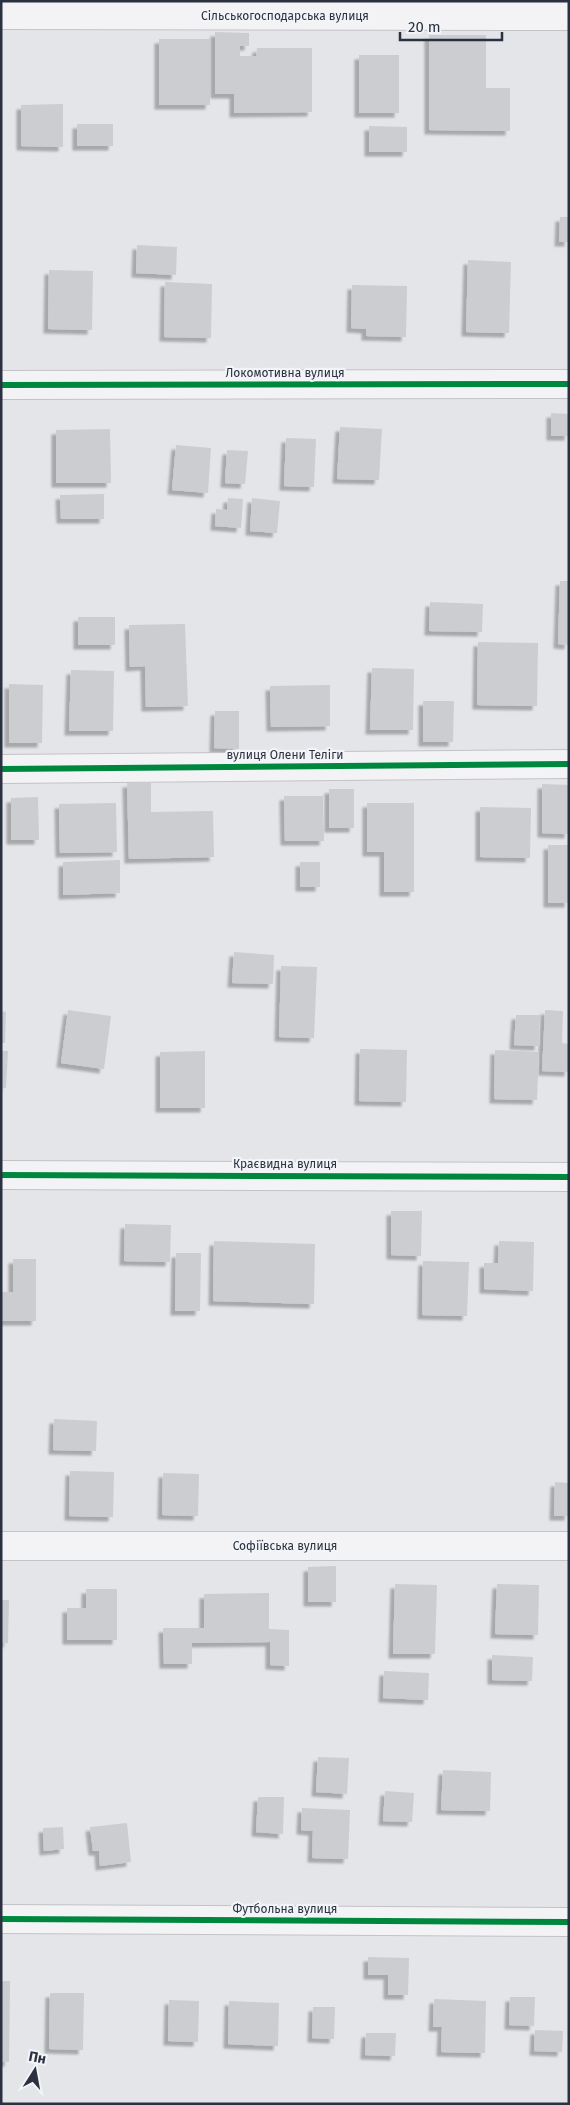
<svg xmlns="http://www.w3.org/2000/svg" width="570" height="2105" font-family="'Fira Sans',sans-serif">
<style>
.building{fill:#cccdd1;filter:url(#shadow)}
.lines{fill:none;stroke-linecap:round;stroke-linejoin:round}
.minor-casing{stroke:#c2c3c6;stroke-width:30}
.minor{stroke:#f3f3f5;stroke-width:28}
.cycleway-casing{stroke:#f2f4f7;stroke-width:9}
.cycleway{stroke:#00873e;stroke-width:6}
.labels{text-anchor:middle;stroke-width:4.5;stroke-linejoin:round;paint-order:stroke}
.street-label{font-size:12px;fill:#2b3141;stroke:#f2f4f7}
</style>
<defs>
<filter id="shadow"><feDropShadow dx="-4.5" dy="4.5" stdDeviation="1" flood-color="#0004"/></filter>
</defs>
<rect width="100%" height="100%" fill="#e4e5e8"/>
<path class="building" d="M215,32l34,1v13h-9v10h16l1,-8h55v64l-78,1v-19h-19z
M429,35h57v53h24v43l-81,-1z
M159,39h51v66h-51z
M359,55h40v58h-40z
M63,104v43l-42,-1v-41z
M77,124h36v22h-36z
M369,126l38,1v25h-38z
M560,217h9v25h-10z
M137,245l40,2 -1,28 -40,-2z
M468,260l43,2 -2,71 -43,-1z
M49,270l44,1 -1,59 -44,-1z
M165,282l47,2 -1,54 -47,-1z
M352,285l55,1 -1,51 -40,-1v-7l-15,-1z
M551,413l18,1v22h-18z
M340,427l42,2 -3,51 -42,-1z
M110,429l1,54h-55v-53z
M286,438l30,1 -2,48 -30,-1z
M176,445l35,3 -3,45 -36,-3z
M227,450l21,1 -3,33 -20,-1z
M104,494v25h-43l-1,-24z
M228,498l15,1 -2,29 -26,-2 1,-17 11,1z
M252,498l28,3 -3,32 -27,-2z
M560,581h9v64l-11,-1z
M430,602l53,2 -1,28 -53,-1z
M78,617h37v28h-37z
M185,624l3,82 -42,1 -1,-41 -15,1 -1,-42z
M478,642l60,1 -1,63 -60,-1z
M372,668l42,1 -1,61h-43z
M71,670l43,1 -1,60h-44z
M9,684l34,1 -1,58h-33z
M330,685v41l-59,1 -1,-41z
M423,701h31l-1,41h-30z
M215,711h24v38l-25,-1z
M127,783h24v29l62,-1 1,46 -85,2z
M542,784l27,1v49l-27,-1z
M329,789h25v39h-25z
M284,796h39l1,45h-39z
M38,797l1,43h-28v-42z
M116,803l1,49 -57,1 -1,-49z
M367,803h47v89h-30v-40h-17z
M480,807l51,1 -1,50 -50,-1z
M548,845h21v58h-21z
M120,860v33l-57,2v-33z
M300,862h20v25h-20z
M234,952l40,3 -1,29 -41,-1z
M281,966l36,1 -3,71 -35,-1z
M68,1010l43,6 -7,53 -43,-6z
M545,1010l18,1 -1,32 7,1v28l-27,-1z
M1,1011l5,1 -1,31h-4z
M516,1015h24l-1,31 -25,-1z
M360,1049l47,1 -1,52 -47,-1z
M495,1050l44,2 -2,48 -43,-1z
M1,1051h7l-2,37h-5z
M205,1051v57h-45v-56z
M391,1211h31l-1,45 -30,-1z
M125,1224l46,1 -1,37 -46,-1z
M214,1241l101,3 -1,60 -101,-3z
M499,1241l35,1 -1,49 -49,-2v-26h14z
M176,1253h25l-1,58h-25z
M13,1259h23v62h-35v-29h12z
M423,1261l46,1 -2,54 -45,-1z
M54,1419l43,2 -1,30 -43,-1z
M70,1471l44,1 -1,45 -44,-1z
M163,1473l36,1 -1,42 -36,-1z
M555,1482l14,1v33h-15z
M336,1566v36h-28v-35z
M395,1584l42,1 -2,69h-42z
M497,1584l42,1 -1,50 -43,-1z
M86,1589h31v51h-50v-32h19z
M269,1593v36l20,1v36l-19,-1v-23l-78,1v21h-28l-1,-36h41v-34z
M1,1600h8l-1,43h-7z
M492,1655l41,2 -1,24 -40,-1z
M384,1671l45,2 -1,27 -45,-2z
M318,1757l31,1 -2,36 -31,-2z
M443,1770l48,2 -1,39 -49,-1z
M385,1791l29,2 -2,29 -29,-1z
M258,1797h26l-1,37 -27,-2z
M302,1808l48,2 -2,49 -36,-1 1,-27 -12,-1z
M127,1823l4,39 -31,4 -1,-15h-6l-3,-24z
M63,1827l1,22 -20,2 -1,-23z
M368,1957l41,1 -1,37h-20v-20h-20z
M1,1981h9l-1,81h-8z
M50,1993h34l-1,57 -34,-1z
M510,1997h25l-1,29 -25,-1z
M434,1999l52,2 -1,52 -44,-1 1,-25h-9z
M169,2000l30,1 -1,41 -30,-1z
M229,2001l50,2 -1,43 -50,-2z
M313,2007h22l-1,32 -22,-1z
M535,2030l28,1 -1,21 -28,-1z
M366,2033h30l-1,23 -30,-1z"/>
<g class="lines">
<defs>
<path id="minor" d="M1,15l568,1
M1,385l568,-1
M1,769l568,-5
M1,1175l568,2
M1,1546h568
M1,1919l568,3"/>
</defs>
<use href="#minor" class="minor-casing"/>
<use href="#minor" class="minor"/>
<defs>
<path id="cycleway" d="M1,385l568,-1
M1,769l568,-5
M1,1175l568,2
M1,1919l568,3"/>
</defs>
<use href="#cycleway" class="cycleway-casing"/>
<use href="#cycleway" class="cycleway"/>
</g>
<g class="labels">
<g class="street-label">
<text x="285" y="20">Сільськогосподарська вулиця</text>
<text x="285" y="377">Локомотивна вулиця</text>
<text x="285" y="759">вулиця Олени Теліги</text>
<text x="285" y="1168">Краєвидна вулиця</text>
<text x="285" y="1550">Софіївська вулиця</text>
<text x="285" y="1913">Футбольна вулиця</text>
</g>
</g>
<rect width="570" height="2105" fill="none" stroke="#2b3141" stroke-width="5"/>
<g transform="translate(35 2070) rotate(11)" stroke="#f2f4f7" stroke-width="4" paint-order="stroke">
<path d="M0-4L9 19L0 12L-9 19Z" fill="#2b3141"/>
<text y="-8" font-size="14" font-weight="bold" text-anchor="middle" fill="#2b3141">Пн</text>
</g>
<path d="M400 32v8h102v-8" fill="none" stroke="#2b3141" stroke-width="2.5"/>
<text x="408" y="32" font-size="15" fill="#2b3141" stroke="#f2f4f7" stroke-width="4" paint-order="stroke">20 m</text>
</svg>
